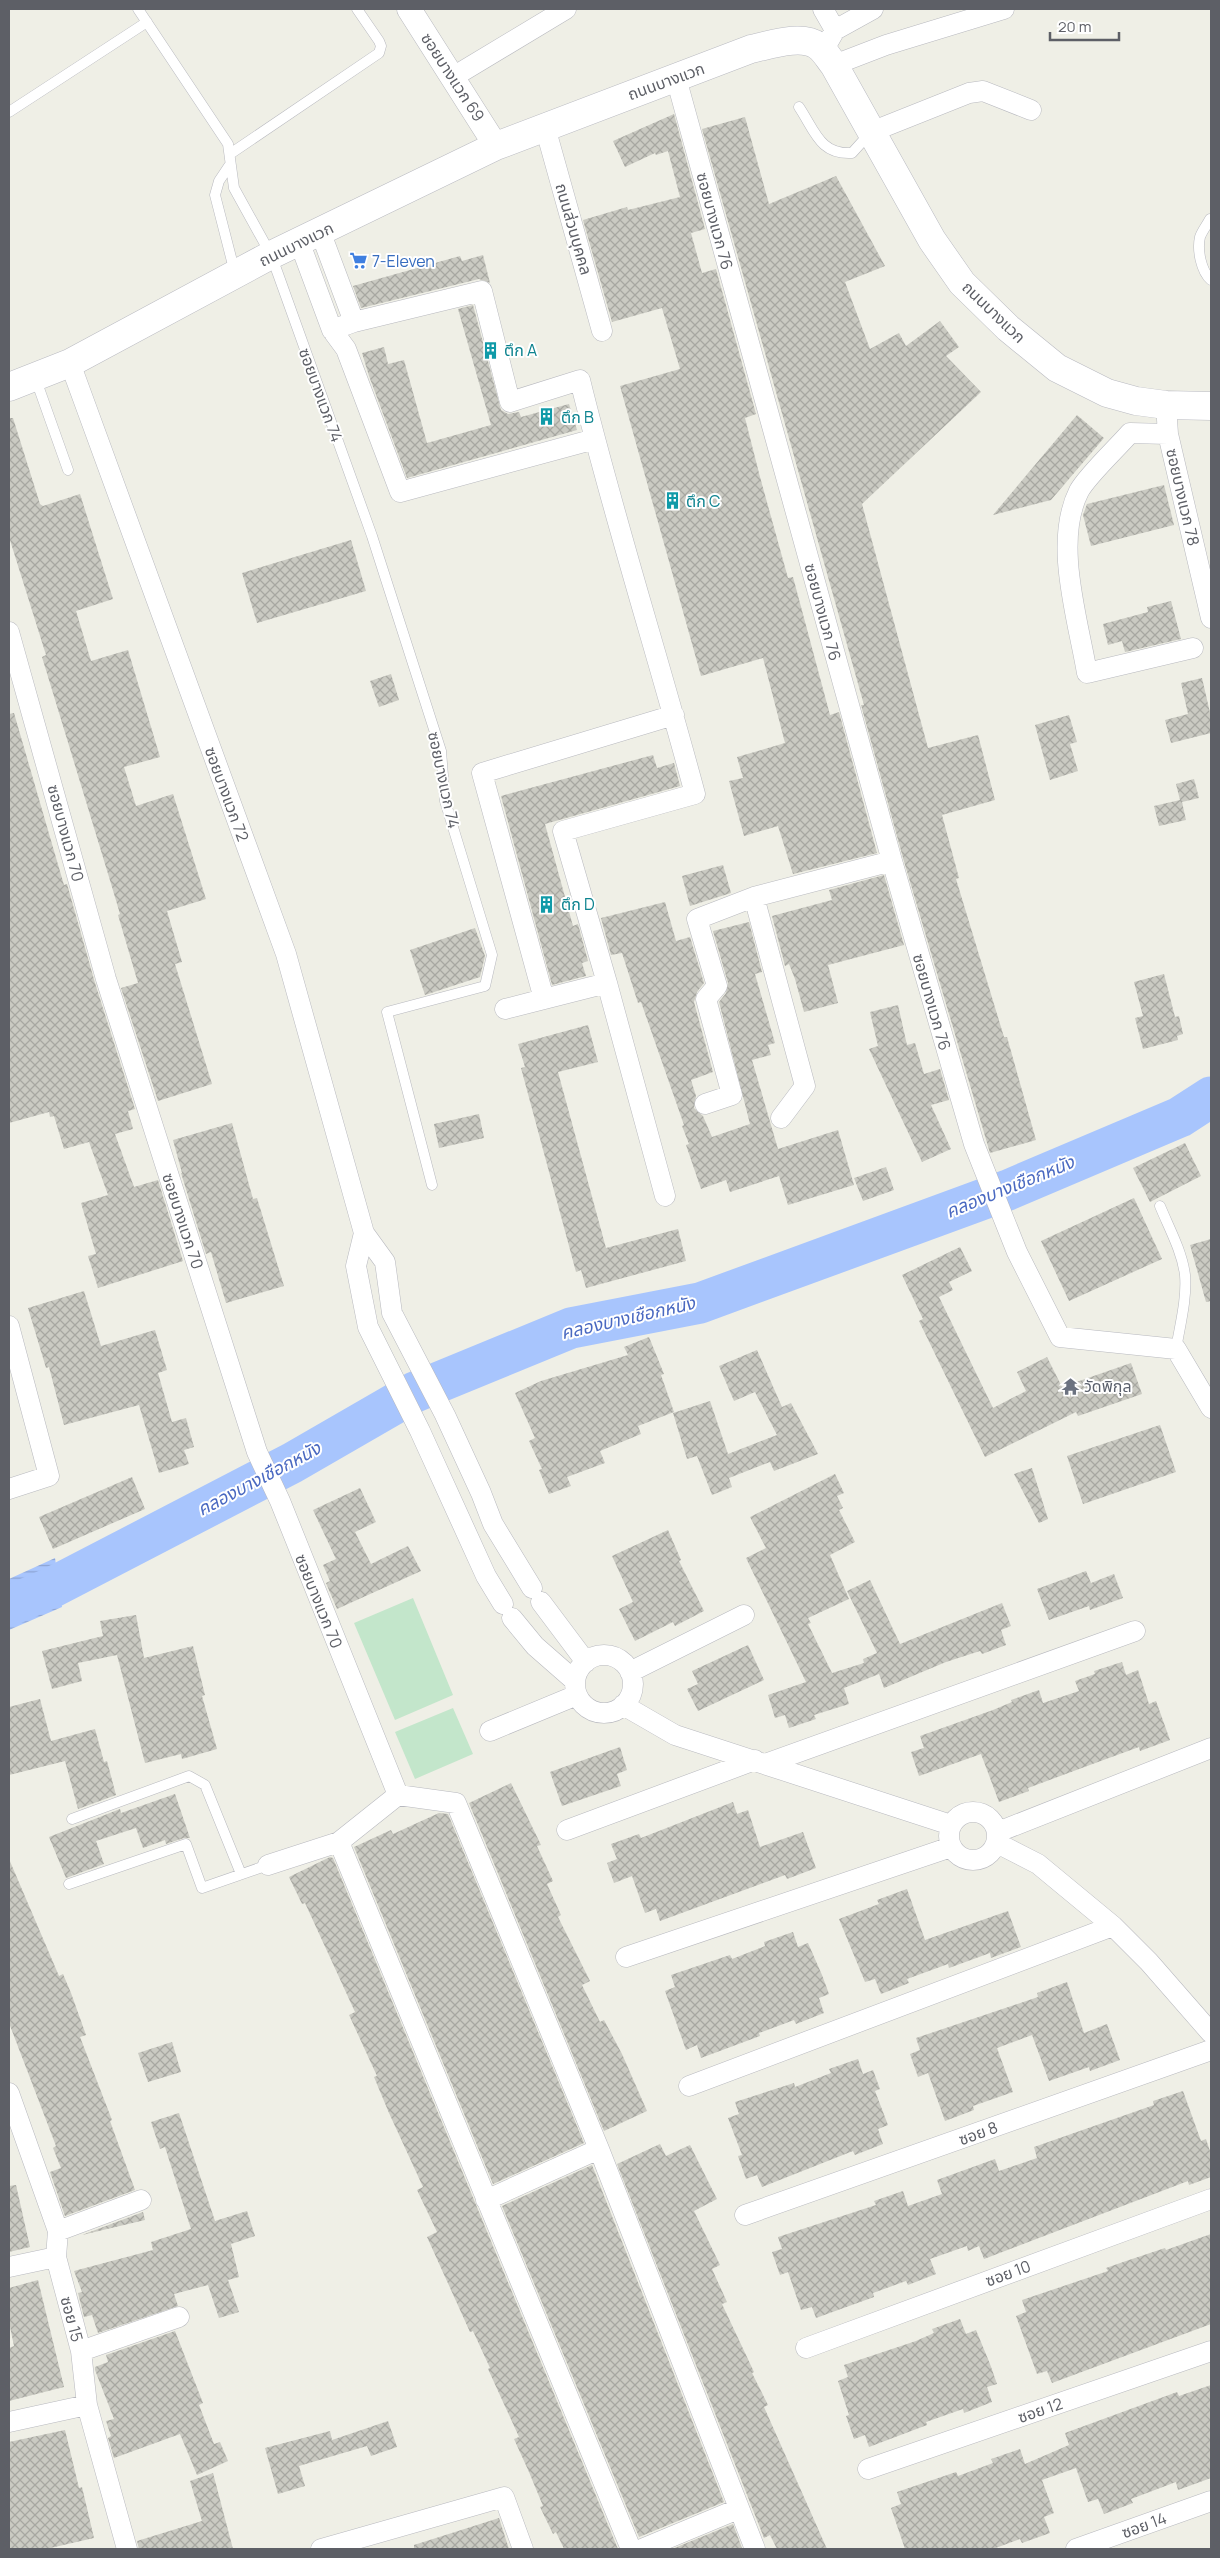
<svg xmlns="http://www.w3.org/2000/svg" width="1220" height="2558" font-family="Manrope,'Noto Sans Thai',sans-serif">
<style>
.green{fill:#c3e6cb}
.water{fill:url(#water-rules)}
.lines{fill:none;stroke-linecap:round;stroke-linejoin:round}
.river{stroke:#a8c5fd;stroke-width:41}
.building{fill:url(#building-cross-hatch)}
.service-casing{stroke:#b8b9bf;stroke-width:11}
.minor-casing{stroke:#b8b9bf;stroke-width:21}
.tertiary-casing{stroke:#b8b9bf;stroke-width:25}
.secondary-casing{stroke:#b9bac1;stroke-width:29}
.service{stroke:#fff;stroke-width:10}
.minor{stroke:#fff;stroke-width:20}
.tertiary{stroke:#fff;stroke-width:24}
.secondary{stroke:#fff;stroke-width:28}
.labels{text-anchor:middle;stroke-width:4;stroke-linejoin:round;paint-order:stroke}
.street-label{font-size:16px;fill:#5d5f66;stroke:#fff}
.shop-label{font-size:16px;fill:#366cbe;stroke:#fff;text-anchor:start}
.culture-label{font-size:16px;fill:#0d838f;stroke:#fff;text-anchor:start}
.worship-label{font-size:16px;fill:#5b616d;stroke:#fff;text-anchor:start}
.water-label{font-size:18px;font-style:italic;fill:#4a69c1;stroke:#fff}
</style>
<defs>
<pattern id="water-rules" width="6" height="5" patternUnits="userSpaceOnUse" patternTransform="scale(1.25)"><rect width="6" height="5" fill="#a8c5fd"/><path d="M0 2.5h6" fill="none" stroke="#8ca3d1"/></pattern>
<pattern id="building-cross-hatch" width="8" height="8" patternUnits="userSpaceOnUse" patternTransform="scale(1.25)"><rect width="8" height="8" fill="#cacac2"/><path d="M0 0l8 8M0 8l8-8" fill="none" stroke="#a7a7a1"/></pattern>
</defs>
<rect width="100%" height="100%" fill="#efefe6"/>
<path class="green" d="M413,1598l40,97 -58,25 -41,-97z
M453,1708l20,46 -58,25 -20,-47z"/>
<path class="water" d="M55,1558l7,49 -53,23v-51z"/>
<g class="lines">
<path class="river" d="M9,1606l44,-19 239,-124 123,-71 156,-64 129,-25 308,-113 172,-73 31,-20"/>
</g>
<path class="building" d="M674,114l31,115 -14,4 11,40 14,-4 40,145 -11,4 15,59 28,101 5,-1 37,138 9,-3 38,141 -84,21 -15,-48 -34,10 -15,-55 14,-3 -6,-21 48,-14 -22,-85 -62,18 -81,-290 60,-17 -18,-61 -50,14 -29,-102 44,-13 1,3 52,-13 -12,-46 -12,4 -1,-2 -30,14 -12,-26z
M745,117l24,87 67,-28 49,90 -40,16 25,67 29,-16 7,13 34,-25 19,26 -13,9 35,36 -119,112 66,244 50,-13 17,65 -53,15 17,63 -3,1 48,158h3l29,103 -46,13 -87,-295 -42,-153h3l-162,-576z
M483,255l7,28 -11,-4 -118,29 -8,-22 107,-30 2,5z
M473,305l28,105 7,4 11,-2 2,5 48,-13 8,26 -170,48 -38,-102 -7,-23 22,-6 4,17 16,-4 23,83 64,-18 -33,-116z
M1077,415l27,23 -53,62 -58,15z
M9,418h4l27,86 3,2 37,-12 33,105 -37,12 15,50 37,-11 32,107 -36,10 12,39 37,-12 33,105 -39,12 15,51 -7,2 37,120 -54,17 -37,-113 17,-5 -20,-68 2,-1 -8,-27 -70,-230 4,-2 -37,-118z
M1164,485l10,40 -83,21 -8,-31 4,-11z
M351,540l15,51 -109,32 -15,-50z
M1171,601l10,38 -56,13 -3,-11 -14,4 -5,-21 45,-12 -1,-5z
M391,674l8,26 -20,7 -9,-26z
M1202,678l9,39v16l-40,10 -6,-23 23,-6 -7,-31z
M14,713l38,131 12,41 3,-1 28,99 40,126 -7,2 5,18 -18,5 19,53 24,-7 25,81 -85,27 -10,-32 8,-2 -15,-51 27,-8 -19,-53 -25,7 -10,-33 -4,1 -1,-5 -40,11v-409z
M1069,715l8,27 -7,2 8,27 -28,9 -15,-55z
M653,755l4,13 17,-5 6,23 -135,38 28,102 5,-2 10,37 -6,2 4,13 -34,9 -51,-189z
M1194,779l5,19 -17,4 4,18 -27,6 -5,-20 26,-6 -4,-16z
M723,865l8,28 -41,13 -8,-30z
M884,875l20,70 -76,20 10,38 -34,9 -9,-33 -6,-15 -4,2 -13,-50 60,-16 -3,-10z
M665,902l11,39 14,-4 14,46 -7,9 -3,10 19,70 -22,8 5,16 -2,12 9,8 9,21 38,-13 -31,-122 7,-9 2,-10 -15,-52 36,-9 13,50 -7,2 20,69 -7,2 3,10 -19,5 26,89 60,-19 16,55 -66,20 -9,-29 -49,16 -4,-12 -25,9 -15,-44 3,-1 -7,-18 2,-1 -43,-123 -3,1 -16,-50 -11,2 -10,-37z
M475,928l10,28 -5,21 -55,18 -15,-45z
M1164,974l11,43 4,-1 4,18 -6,2 1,4 -35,9 -8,-31 8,-2 -9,-34z
M898,1005l9,40 8,-2 9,31 16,-5 9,31 -18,5 20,44 -29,13 -53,-113 9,-3 -8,-34z
M588,1025l10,37 -40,10 48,176 72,-19 8,32 -100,27 -5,-18 -5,2 -55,-204 4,-1 -7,-23z
M479,1114l5,24 -45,10 -5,-24z
M232,1123l21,76 4,-1 27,88 -58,17 -15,-51 -5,2 -25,-81h1l-9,-33z
M1185,1143l16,33 -51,26 -17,-34z
M886,1167l8,23 -31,11 -9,-23z
M1134,1198l28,61 -93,42 -28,-60z
M1211,1239v62l-5,1 -16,-57z
M960,1247l12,24 -23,11 4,8 -14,7 54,111 33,-17 -9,-19 30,-15 15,30 69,-24 11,31 -64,22 -2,-4 -91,45 -66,-136 4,-2 -21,-44z
M84,1291l17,55 54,-16 12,40 -9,3 14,49 14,-4 8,29 -10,3 5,14 -30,9 -20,-68 -75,20 -15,-58 -3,1 -18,-60z
M649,1337l15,37 -3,1 13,37 -36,14 3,8 -41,17 5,12 -38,14 4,9 -22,8 -10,-24 3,-1 -13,-28 6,-3 -20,-45 26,-12 87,-26 -4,-8z
M757,1350l25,57 9,-4 27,51 -44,17 -4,-9 -41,16 3,9 -20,8 -15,-39 -10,3 -14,-46 37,-12 18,53 49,-19 -22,-43 -21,9 -15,-35z
M1160,1425l16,47 -93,32 -16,-48z
M1032,1468l16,51 -9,4 -25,-49z
M835,1474l9,19 -7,3 6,12 -4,2 16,32 -25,13 19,44 -41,19 3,5 -3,1 24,49 32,-10 -1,-4 14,-6 -30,-62 23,-11 30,64 102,-41 9,23 -10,4 5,15 -24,9 -2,-3 -34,11 -62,26 -5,-14 -35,14 5,16 -35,11 2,4 -27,9 -4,-13 -10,3 -7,-23 38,-13 -60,-124 20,-10 -16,-31z
M132,1477l13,32 -92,40 -14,-32z
M360,1488l16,34 -21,10 16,32 37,-18 13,25 -84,38 -11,-26 4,-2 -7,-16 13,-6 -23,-49z
M668,1530l13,30 -2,1 25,50 -29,15 -2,-4 -38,19 -16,-32 14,-7 -21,-46z
M1086,1571l5,12 23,-9 9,24 -33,12 -1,-4 -40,14 -12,-31z
M136,1615l8,43 49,-12 12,49 -3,1 15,53 -35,10 -1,-5 -36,9 -28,-108 -39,8 4,18 -30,8 -10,-38 61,-15 -3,-15z
M748,1645l16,35 -66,31 -11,-22 11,-5 -6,-13z
M1122,1662l4,13 12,-5 11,34 7,-3 14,39 -30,11 -1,-4 -41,15 -70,26 1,3 -30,11 -18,-48 -62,22 -8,-24 13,-4 -4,-12 73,-26 19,-8 -1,-2 28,-10 4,13 36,-12 -4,-10 20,-7 -1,-3z
M40,1699l11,42 44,-12 9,33 3,-1 9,34 -38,14 -13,-48 -56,14v-68z
M620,1747l7,23 -10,4 4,12 -59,20 -12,-34z
M511,1783l30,62 -4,1 16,35 -6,3 14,31 -3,2 32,64 -8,4 18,37 4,-2 18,34 25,57 -43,20 -135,-328z
M175,1794l15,44h-6l-18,6 -1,-4 -22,8 -7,-20 -40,13 8,23 -38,14 -17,-41 71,-28 1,4z
M733,1802l4,12 11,-4 12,37 43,-15 13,36 -29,11 -2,-4 -125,46 -4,-12 -11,4 -13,-37 -18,7 -7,-20 10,-4 -6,-15 28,-10 2,4z
M439,1813l9,1 136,329 -91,41 -139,-337 37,-17 2,4z
M330,1857l3,1 285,691h-54l-8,-17 -3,2 -13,-27 3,-1 -14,-34 -15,-33 5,-2 -31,-68 2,-1 -17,-37 -3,1 -43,-95 10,-5 -20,-42 6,-3 -34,-74 -15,-36 3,-1 -28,-61 6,-3 -50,-109 -3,1 -13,-27z
M9,1859l50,117 4,-2 8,19 15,42 -6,2 32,83 -2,1 25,69 -70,26 -15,-44 11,-4 -8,-20 3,-2 -47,-123z
M907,1889l18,51 83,-29 13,36 -30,11 -1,-5 -41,15 -1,-4 -41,15 2,4 -28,11 -6,-15 -10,3 -26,-63 40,-15 -2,-4z
M793,1932l5,15 10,-4 14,32 7,19 -10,4 5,15 -28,11 -2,-4 -35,13 1,3 -59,22 -4,-13 -11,5 -21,-59 10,-4 -4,-12 59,-20 2,4 33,-13 -1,-4z
M1067,1982l17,51 23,-9 13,36 -30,11 -1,-4 -40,14 -17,-46 -35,13 16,44 -40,14 1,4 -29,11 -17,-48 -10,4 -8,-23 10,-4 -4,-12 122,-41 -1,-4z
M172,2042l9,30 -33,10 -10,-29z
M858,2059l5,15 10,-4 7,19 -5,2 13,34 -10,4 5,15 -28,11 -2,-4 -91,36 -5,-12 -11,4 -8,-23 4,-1 -14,-37 11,-4 -4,-12 59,-19 1,4 36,-14 -2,-4z
M1183,2091l18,50 5,-2 5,15v23l-22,8 -1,-4 -204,78 -5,-13 -11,5 -1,-5 -37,13 6,15 -28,11 -2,-4 -33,12 1,4 -58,21 -4,-11 -11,3 -13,-38 -8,3 -8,-23 10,-3 -4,-12 98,-32 -2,-4 29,-10 5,15 34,-12 -5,-14 58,-21 4,12 38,-13 -3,-11 120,-42 -1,-4z
M179,2113l36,108 32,-10 8,25 -24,8 8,33 -11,3 11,32 -20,6 -11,-33 -34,9 4,12 -80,27 -6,-18 -8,2 -6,-24 4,-1 -8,-21 79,-21 -2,-8 40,-13 -26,-82 -5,2 -9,-27z
M660,2144l6,12 24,-11 27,54 -23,12 26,54 -8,4 15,33 -5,2 32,68 -2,1 16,32 -4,2 63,142h-50l-7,-14 -6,3 -147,-374z
M592,2165l132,337 -85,35 -137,-331z
M16,2185l14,62 -21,5v-66z
M143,2212l2,8 -63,15z
M1211,2234v90l-159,59 -5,-12 -10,3 -21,-58 10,-4 -4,-12 86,-29 -2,-3 20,-7 39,-13 1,2z
M38,2280l26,107 -55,14v-53l5,-2 -5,-24v-34z
M960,2319l6,15 10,-4 14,34 7,20 -10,3 5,15 -28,11 -1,-4 -37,13 1,3 -58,22 -4,-12 -11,4 -8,-23 3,-1 -11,-34 10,-4 -4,-12 72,-24 18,-8 -2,-4z
M175,2331l28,72 -4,2 15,39 6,-2 8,19 -31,14 -17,-41 -66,24 -6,-20 3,-2 -5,-15 8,-2 -19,-49v-3l13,-5 -2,-7z
M1211,2385v93l-33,12 -2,-8 -45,17 2,4 -29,11 -6,-15 -10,3 -12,-34 -34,12 12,33 -10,4 6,16 -28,10 -2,-4 -27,10h-88l-14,-41 10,-4 -4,-12 59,-20 2,4 35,-13 -2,-4 29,-10 5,15 44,-19 -4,-12 112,-41 2,4z
M388,2421l9,26 -26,9 -4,-10 -68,20 6,20 -27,8 -13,-46 65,-17 2,9z
M65,2430l14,58 3,-1 12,51 -48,11h-37v-107z
M213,2473l20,76h-94l-2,-8 65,-20 -12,-40z
M499,2518l10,31h-95v-4z
M733,2524l9,24 -2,1h-68z"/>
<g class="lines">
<defs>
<path id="service" d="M138,9l90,135 6,44 37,67 7,19 94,262 69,215 4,50 47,154 -7,31 -98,26 45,173
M799,107c16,24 21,48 53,46l18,-20
M9,112l138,-90
M230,154l149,-101 2,-7 -2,-5 -22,-32
M229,166l-10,15 -4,14 20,78
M1210,219c-3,6 -8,12 -10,18 -3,13 1,34 11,43
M35,377l33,93
M1160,1206c9,22 22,45 25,69 2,24 -5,50 -9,74
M72,1819l117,-43 16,9 36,89
M69,1884l117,-40 16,44 66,-23"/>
<path id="minor" d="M835,30l38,-21
M823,51l12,-21 -12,-21
M834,65l52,-20 118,-36
M453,77l113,-68
M676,78l216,783 82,283 43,108 43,85 116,12 35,59
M545,127l57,204
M871,132l98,-39 14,-2 48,19
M320,231l34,91
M299,241l33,89 14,19 54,143 195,-53
M332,330l22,-8 128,-31 28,111 70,-22c34,139 78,276 115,414l-132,37 44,152 -63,16 -62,-226 192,-58
M70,363l216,591 78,279 21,29 7,51 53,102 36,78 12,31 39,64
M1166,405l2,29 43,184
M1168,434l-38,-1c-13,15 -43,43 -51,58 -26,51 -1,128 8,182l106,-25
M9,632l97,347 151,473 23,49 118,294
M754,897l51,189 -24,32
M607,983l58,213
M505,1009l39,-10
M705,1104l27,-9 -26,-96 11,-13 -20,-67 57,-22 138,-36
M364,1233l-8,33 12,61 52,104 66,145 17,28
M9,1326l40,150 -40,13
M541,1602l45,60
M512,1618l23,28 40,35
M575 1684a29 29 0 1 1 58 0a29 29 0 1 1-58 0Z
M630,1672l114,-57
M623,1705l52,30 276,90
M490,1731l87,-36
M765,1764l370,-133
M949 1836a24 24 0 1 1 48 0a24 24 0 1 1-48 0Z
M567,1830l188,-70
M998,1832l213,-84
M997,1843l41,21 75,62 36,36 62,71
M268,1865l71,-23
M626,1957l325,-110
M689,2086l424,-160
M9,2093l49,138 -2,26 25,94 6,54 40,144
M486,2200l113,-51
M745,2215l466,-165
M58,2231l83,-31
M9,2267l47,-10
M806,2348l405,-149
M81,2351l98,-34
M9,2422l78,-17
M868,2469l343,-118
M321,2549l183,-52 19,52
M631,2549l-292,-707 59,-47 58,8 143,346 156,400
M642,2549l96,-40
M1076,2549l135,-48"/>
<path id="tertiary" d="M409,9l87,137"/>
<path id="secondary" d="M9,387l61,-24 201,-108 225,-109 255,-97c19,-4 51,-15 67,-3 7,5 11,13 16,19l98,175 30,43 46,45 49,40 50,25 29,8 30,4 45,1"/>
</defs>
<use href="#service" class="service-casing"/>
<use href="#minor" class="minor-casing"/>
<use href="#tertiary" class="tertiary-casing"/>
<use href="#secondary" class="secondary-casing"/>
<use href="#service" class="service"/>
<use href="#minor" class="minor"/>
<use href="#tertiary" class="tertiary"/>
<use href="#secondary" class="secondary"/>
</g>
<defs>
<symbol id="supermarket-bare" viewBox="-9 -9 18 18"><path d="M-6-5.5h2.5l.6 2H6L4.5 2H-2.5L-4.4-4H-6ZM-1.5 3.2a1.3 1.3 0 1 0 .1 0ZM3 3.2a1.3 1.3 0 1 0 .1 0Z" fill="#3f7fe0" stroke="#fff" stroke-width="2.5" paint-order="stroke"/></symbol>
<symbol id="building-bare" viewBox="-9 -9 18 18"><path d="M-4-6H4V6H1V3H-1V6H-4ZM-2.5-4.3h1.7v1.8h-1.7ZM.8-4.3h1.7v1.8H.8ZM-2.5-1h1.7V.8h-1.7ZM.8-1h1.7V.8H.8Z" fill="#0f9aa8" stroke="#fff" stroke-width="2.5" paint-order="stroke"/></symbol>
<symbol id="temple-bare" viewBox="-9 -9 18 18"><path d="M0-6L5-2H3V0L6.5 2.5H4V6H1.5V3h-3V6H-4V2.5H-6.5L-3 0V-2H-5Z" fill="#6b7280" stroke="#fff" stroke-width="2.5" paint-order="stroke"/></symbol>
</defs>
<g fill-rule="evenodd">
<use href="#supermarket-bare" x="346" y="248" width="25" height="25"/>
<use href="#building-bare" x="478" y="338" width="25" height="25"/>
<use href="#building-bare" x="534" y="404" width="25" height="25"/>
<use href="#building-bare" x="660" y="488" width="25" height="25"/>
<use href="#building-bare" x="534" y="892" width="25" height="25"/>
<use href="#temple-bare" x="1058" y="1374" width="25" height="25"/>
</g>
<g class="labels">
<g class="street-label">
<text transform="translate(453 77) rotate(57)" y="6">ซอยบางแวก 69</text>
<text transform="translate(666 81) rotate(-20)" y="6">ถนนบางแวก</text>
<text transform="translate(715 221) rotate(75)" y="6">ซอยบางแวก 76</text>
<text transform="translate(574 229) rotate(74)" y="6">ถนนส่วนบุคคล</text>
<text transform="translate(296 244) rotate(-26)" y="6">ถนนบางแวก</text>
<text transform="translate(994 312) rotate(44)" y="6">ถนนบางแวก</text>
<text transform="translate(321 395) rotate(70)" y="6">ซอยบางแวก 74</text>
<text transform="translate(1183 497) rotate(77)" y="6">ซอยบางแวก 78</text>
<text transform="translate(823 612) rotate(75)" y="6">ซอยบางแวก 76</text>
<text transform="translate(444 780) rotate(78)" y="6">ซอยบางแวก 74</text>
<text transform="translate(227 794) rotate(70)" y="6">ซอยบางแวก 72</text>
<text transform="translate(66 833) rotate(75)" y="6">ซอยบางแวก 70</text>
<text transform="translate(932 1002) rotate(74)" y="6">ซอยบางแวก 76</text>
<text transform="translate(183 1221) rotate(72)" y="6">ซอยบางแวก 70</text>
<text transform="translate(319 1601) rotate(68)" y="6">ซอยบางแวก 70</text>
<text transform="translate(978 2133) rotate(-20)" y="6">ซอย 8</text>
<text transform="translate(1008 2273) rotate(-20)" y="6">ซอย 10</text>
<text transform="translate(72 2319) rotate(75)" y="6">ซอย 15</text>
<text transform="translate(1040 2410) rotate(-19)" y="6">ซอย 12</text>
<text transform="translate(1144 2525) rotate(-20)" y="6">ซอย 14</text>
</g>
<g class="shop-label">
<text x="372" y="267">7-Eleven</text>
</g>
<g class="culture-label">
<text x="504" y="356">ตึก A</text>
<text x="561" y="423">ตึก B</text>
<text x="686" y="507">ตึก C</text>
<text x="561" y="910">ตึก D</text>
</g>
<g class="worship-label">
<text x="1084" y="1392">วัดพิกุล</text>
</g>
<g class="water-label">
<text transform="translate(1010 1187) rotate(-22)" y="6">คลองบางเชือกหนัง</text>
<text transform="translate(628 1318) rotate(-13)" y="6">คลองบางเชือกหนัง</text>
<text transform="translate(259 1479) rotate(-28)" y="6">คลองบางเชือกหนัง</text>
</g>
</g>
<rect width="1220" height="2558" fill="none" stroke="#5d5f66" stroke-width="20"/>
<path d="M1050 32v8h69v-8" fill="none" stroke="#5d5f66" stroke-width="2.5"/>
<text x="1058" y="32" font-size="15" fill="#5d5f66" stroke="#ffffff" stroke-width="4" paint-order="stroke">20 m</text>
</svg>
